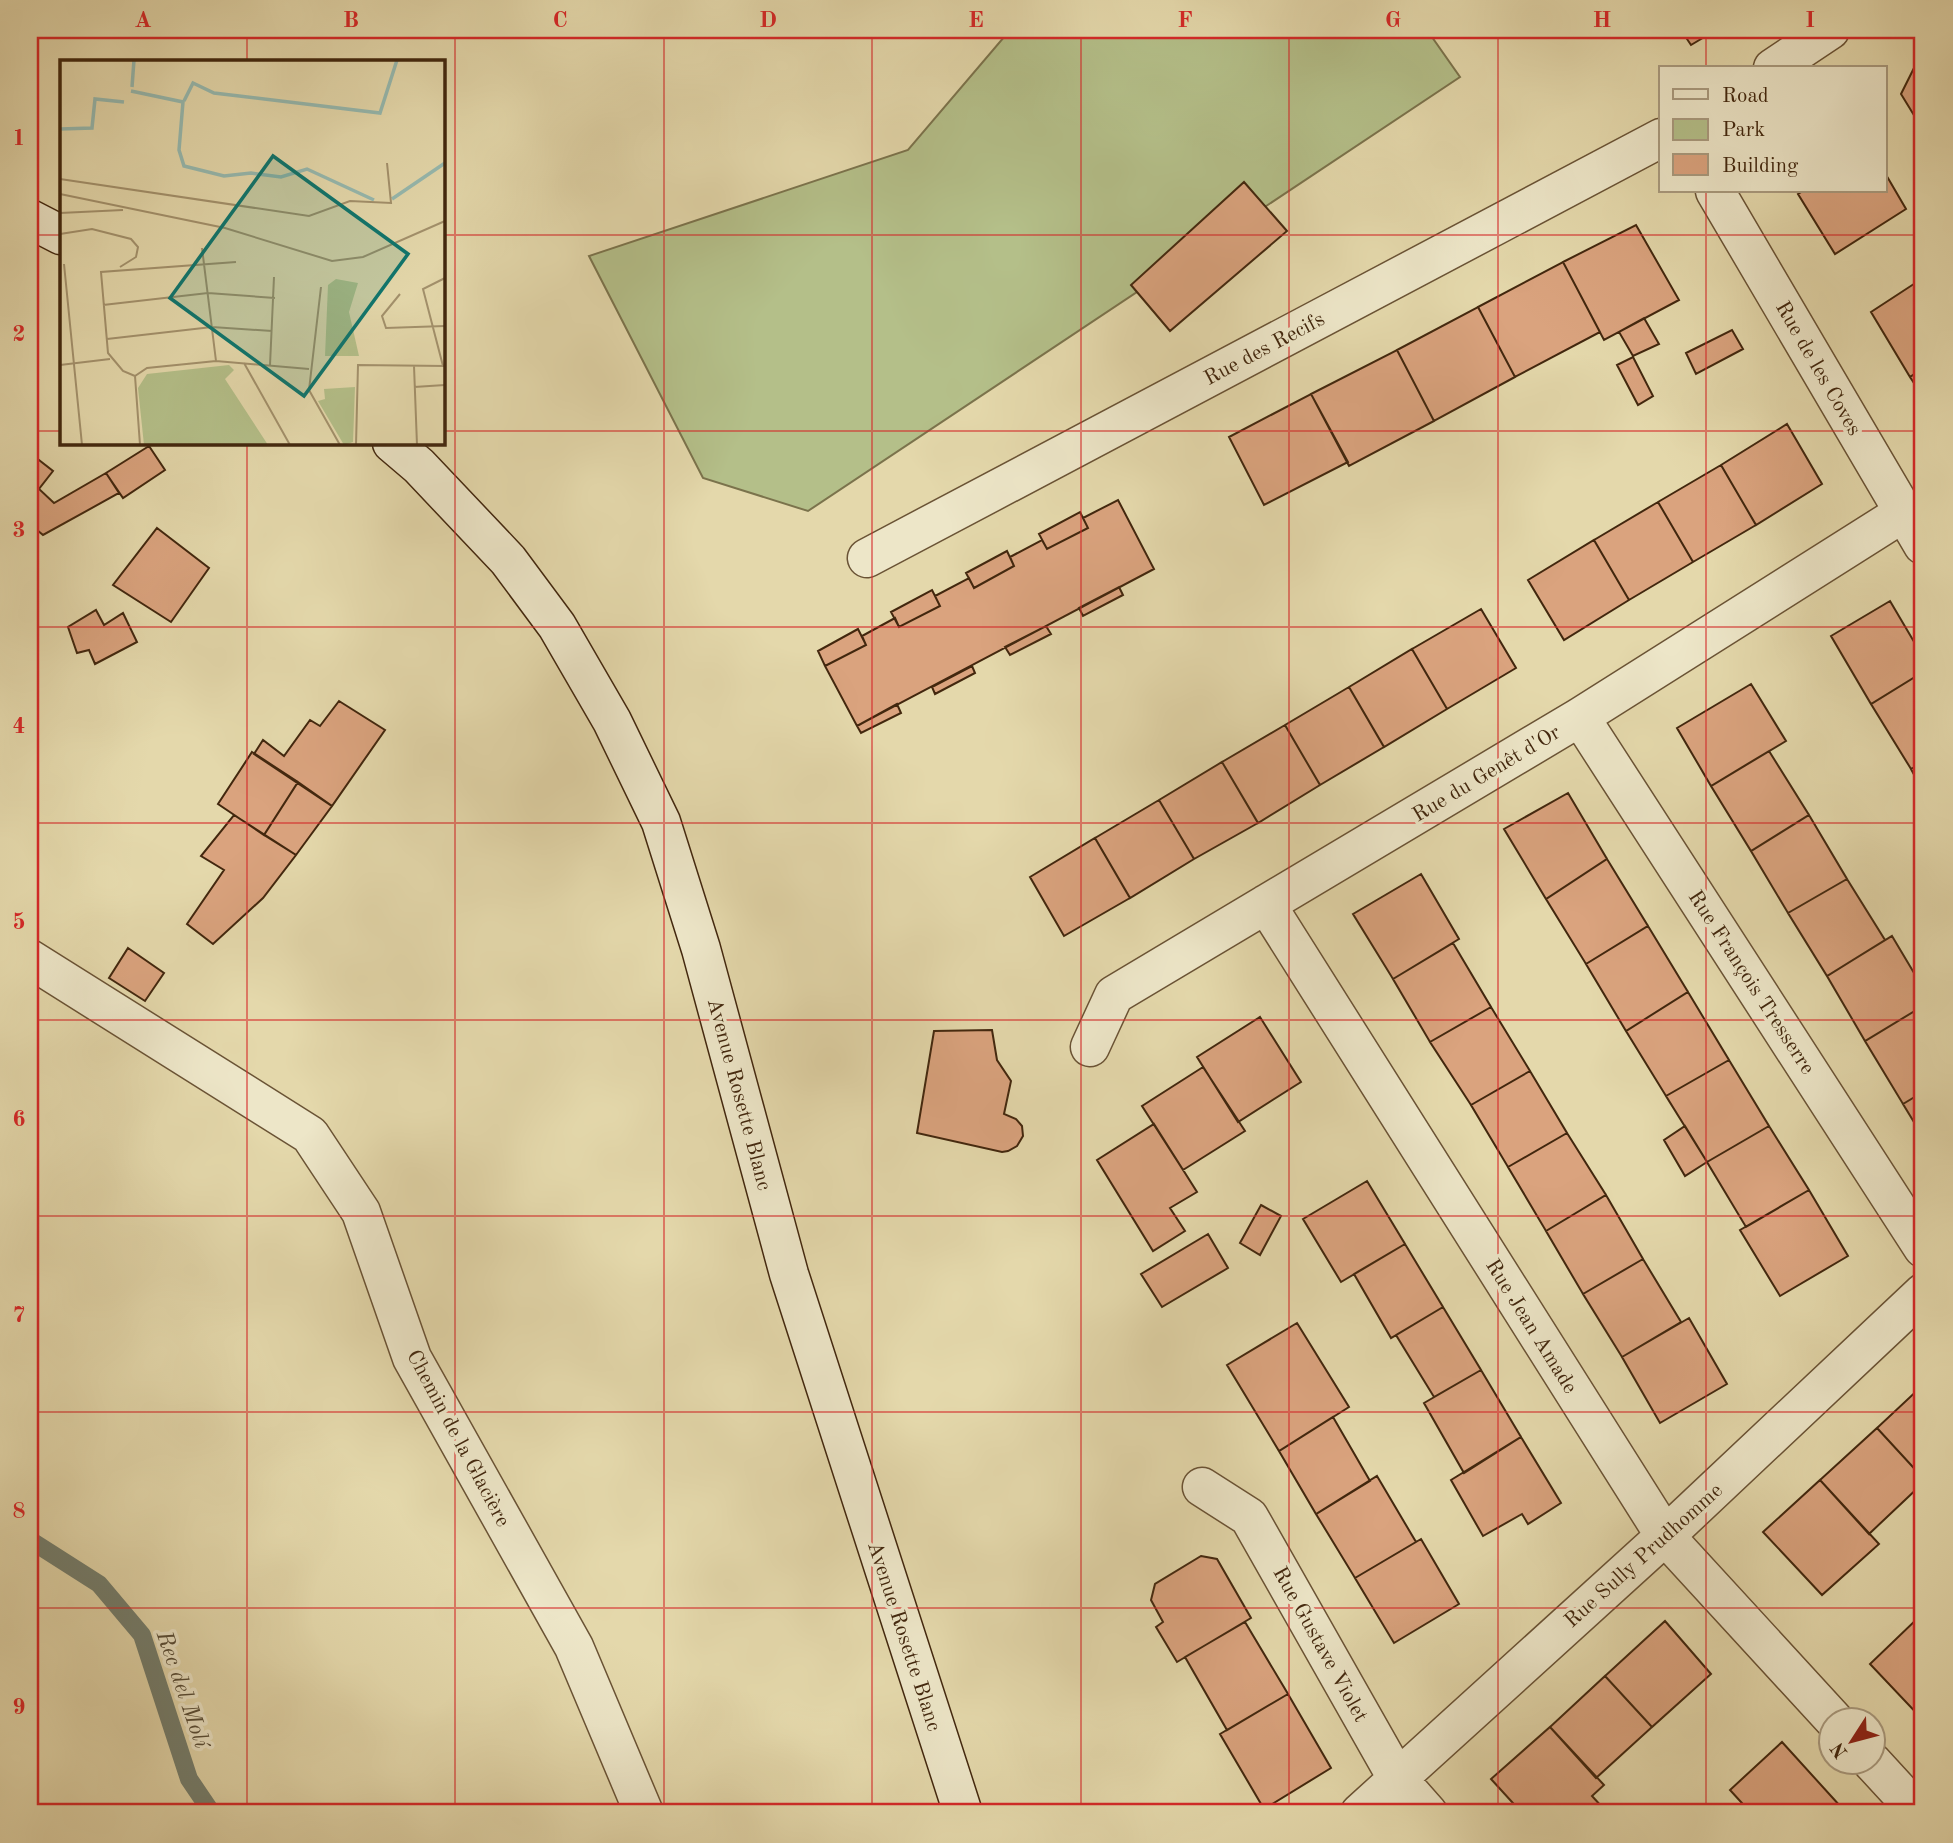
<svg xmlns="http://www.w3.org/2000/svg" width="1953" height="1843" font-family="'Old Standard TT',serif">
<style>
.green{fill:#b4bf89;stroke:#7b734c;stroke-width:2}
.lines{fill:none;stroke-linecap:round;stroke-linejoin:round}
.stream{stroke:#747f6f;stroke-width:18}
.building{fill:#daa37e;stroke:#42270e;stroke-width:2}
.street-casing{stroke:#6a5335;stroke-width:41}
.secondary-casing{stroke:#42270e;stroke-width:41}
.street{stroke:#ede6c8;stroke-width:38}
.secondary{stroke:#ede6c8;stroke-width:38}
.grid{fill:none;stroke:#d62828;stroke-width:2;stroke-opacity:0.55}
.labels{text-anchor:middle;stroke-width:7;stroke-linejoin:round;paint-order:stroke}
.street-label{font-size:21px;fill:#42270e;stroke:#ede6c8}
.water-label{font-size:23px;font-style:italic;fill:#574c36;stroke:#ede6c8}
.inset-river{fill:none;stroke:#96b9af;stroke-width:3.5}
.inset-road{fill:none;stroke:#a3916c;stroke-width:2}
.view{fill:#0f766e;fill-opacity:0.15;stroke:#0f766e;stroke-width:3.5}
.inset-edge{fill:none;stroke:#42270e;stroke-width:3.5}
.neatline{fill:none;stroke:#d62828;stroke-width:2.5}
.grid-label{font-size:23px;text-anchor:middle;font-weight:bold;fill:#d62828}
</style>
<rect width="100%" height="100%" fill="#e4d8ab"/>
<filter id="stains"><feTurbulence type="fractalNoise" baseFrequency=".00286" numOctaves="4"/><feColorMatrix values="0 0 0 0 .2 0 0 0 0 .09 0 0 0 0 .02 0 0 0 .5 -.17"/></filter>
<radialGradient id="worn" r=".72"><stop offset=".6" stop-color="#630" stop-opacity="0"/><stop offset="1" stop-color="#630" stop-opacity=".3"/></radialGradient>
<path class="green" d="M1010,30h417l33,47 -652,434 -105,-33 -114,-222 319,-106z"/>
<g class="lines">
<path class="stream" d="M30,1540l69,44 43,51 47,144 23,34"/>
</g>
<path class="building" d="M192,30h59v7h-59z
M1681,30h35l-25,15z
M1923,50v21l-8,-5z
M1915,66l8,5v59l-22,-36z
M1885,173l21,36 -71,45 -37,-60 5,-3h82z
M1244,182l43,49 -117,100 -39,-46z
M1636,225l43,75 -75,40 -41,-78z
M1563,262l37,70 -85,45 -37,-70z
M1923,278v90l-13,9 -39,-65z
M1478,307l37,70 -81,44 -37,-71z
M1644,318l15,26 -26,12 -14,-24z
M1732,330l11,19 -47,25 -10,-21z
M1397,350l37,71 -85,45 -38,-72z
M1633,357l20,39 -15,9 -21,-40z
M1923,368v29l-13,-20z
M1311,394l37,68 -84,43 -35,-68z
M1787,424l35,60 -66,41 -35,-60z
M149,446l16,24 -42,28 -17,-25z
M30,453l23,18 -14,18 15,14 52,-30 13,20 -76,42 -13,-11z
M1721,465l35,60 -63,37 -35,-60z
M1118,500l36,69 -297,157 -32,-60 41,-21 -4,-9 33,-18 4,9 41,-21 -5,-10 34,-18 5,10 40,-22 -4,-9 32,-17 5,9 41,-21 -5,-10z
M1658,502l35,60 -64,38 -35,-60z
M1080,512l8,16 -41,21 -8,-15z
M157,528l52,40 -38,54 -58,-37z
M1594,540l35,60 -65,40 -36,-60z
M1007,551l7,15 -40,22 -8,-15z
M1119,587l4,8 -40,21 -4,-8z
M932,590l8,16 -41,21 -8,-15z
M1890,601l33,56v15l-52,32 -40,-68z
M1481,609l35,59 -69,41 -35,-60z
M96,610l8,15 19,-12 14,29 -42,22 -6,-14 -12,3 -9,-26z
M1046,626l5,8 -41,21 -5,-8z
M858,629l8,16 -41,21 -7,-15z
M1412,649l35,60 -63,38 -35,-60z
M972,666l3,7 -40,21 -3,-7z
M1923,672v90l-12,7 -40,-65z
M1751,684l35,57 -75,45 -34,-58z
M1349,687l35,60 -64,38 -35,-60z
M339,701l46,29 -53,76 -78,-52 9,-14 21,16 26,-36 10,6z
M897,704l4,9 -40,20 -4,-7z
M1285,725l35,60 -62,38 -36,-61z
M1769,751l40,64 -58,36 -40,-65z
M252,752l46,30 -34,53 -46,-31z
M1222,762l36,61 -64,36 -35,-59z
M1923,762v29l-12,-22z
M298,782l34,24 -36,49 -32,-20z
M1568,793l39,66 -61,40 -42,-70z
M1159,800l35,59 -64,39 -35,-60z
M234,815l62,40 -33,43 -50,46 -26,-20 37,-54 -23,-14z
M1809,815l38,64 -59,34 -37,-62z
M1095,838l35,60 -66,38 -34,-59z
M1607,859l41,67 -62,38 -40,-65z
M1421,874l38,65 -66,40 -40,-65z
M1847,879l38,61 -58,36 -39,-63z
M1648,926l40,66 -62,39 -40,-67z
M1892,936l31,52v18l-58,35 -38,-65z
M1453,943l38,64 -61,35 -37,-63z
M128,948l36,25 -19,28 -36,-23z
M1688,992l41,68 -63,36 -40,-65z
M1923,1006v86l-20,12 -38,-63z
M1491,1007l39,64 -59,34 -41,-63z
M1260,1017l41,65 -63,40 -41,-65z
M992,1030l5,30 14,21 -7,33 12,5 6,7 1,10 -6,10 -9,5 -6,1 -85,-19 17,-102z
M1729,1060l40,66 -62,36 -41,-66z
M1203,1067l42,64 -62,39 -41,-64z
M1530,1071l37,62 -59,34 -37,-62z
M1923,1092v45l-20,-33z
M1154,1124l43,68 -27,16 15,23 -32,20 -56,-91z
M1685,1126l22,36 -22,14 -21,-36z
M1769,1126l40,64 -63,37 -39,-65z
M1567,1133l39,62 -60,36 -38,-64z
M1367,1181l38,63 -64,38 -38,-63z
M1809,1190l39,66 -68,40 -40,-66z
M1606,1195l37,64 -60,35 -37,-63z
M1261,1205l20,11 -21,39 -20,-12z
M1208,1234l20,34 -66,39 -21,-33z
M1405,1244l38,63 -52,31 -37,-64z
M1643,1259l38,63 -59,35 -39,-63z
M1443,1307l38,63 -47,27 -38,-62z
M1689,1318l38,66 -67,39 -38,-66z
M1297,1323l52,84 -70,44 -52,-86z
M1481,1370l40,67 -57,36 -40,-70z
M1923,1385v93l-46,-50z
M1333,1417l37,64 -54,33 -37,-63z
M1877,1428l46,50v5l-54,51 -49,-54z
M1521,1437l40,66 -33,21 -6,-10 -39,22 -32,-56z
M1377,1476l39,66 -61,36 -39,-64z
M1820,1480l59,64 -57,51 -59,-63z
M1421,1539l38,65 -65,39 -39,-65z
M1201,1556l16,3 34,59 -74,44 -21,-35 7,-5 -12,-22 4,-16z
M1920,1616l3,2v102l-53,-56z
M1665,1621l46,53 -59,53 -47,-51z
M1245,1622l43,72 -61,36 -42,-73z
M1605,1676l47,51 -56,51 -46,-51z
M1288,1694l43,74 -67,41 -44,-75z
M1550,1727l54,58 -12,11 11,12 -5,5h-76l-31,-34z
M1782,1742l59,65 -7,6h-83l-21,-23z"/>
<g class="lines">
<defs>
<path id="street" d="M1773,68l57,-38
M1715,191l208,354
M867,558l794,-420
M1580,717l343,531
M1266,904l399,632 169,184
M30,959l280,176 51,77 51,146 162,289 70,166
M1090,1047l24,-52 466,-278 323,-204
M1202,1487l47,30 148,261 31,35
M1872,1762l47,51
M1360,1813l305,-277 258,-243"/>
<path id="secondary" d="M30,219l31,16
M392,443l27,23 89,94 49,66 55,95 49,101 40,127 88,325 174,539"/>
</defs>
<use href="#street" class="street-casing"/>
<use href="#secondary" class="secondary-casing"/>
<use href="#street" class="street"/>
<use href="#secondary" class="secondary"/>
</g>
<path class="grid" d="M247,30v31M455,30v1783M664,30v1783M872,30v1783M1081,30v1783M1289,30v1783M1498,30v1783M1706,30v38M1706,191v1622M30,235h31M443,235h1480M30,431h31M443,431h1480M247,443v1370M30,627h1893M30,823h1893M30,1020h1893M30,1216h1893M30,1412h1893M30,1608h1893"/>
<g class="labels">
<g class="street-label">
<text transform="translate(1264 348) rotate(-28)" y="7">Rue des Recifs</text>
<text transform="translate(1819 368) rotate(60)" y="7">Rue de les Coves</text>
<text transform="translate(1486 773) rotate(-31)" y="7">Rue du Genêt d'Or</text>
<text transform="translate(1752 982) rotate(57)" y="7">Rue François Tresserre</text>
<text transform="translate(740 1094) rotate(75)" y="7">Avenue Rosette Blanc</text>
<text transform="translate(1532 1326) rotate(58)" y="7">Rue Jean Amade</text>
<text transform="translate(459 1438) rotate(62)" y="7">Chemin de la Glacière</text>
<text transform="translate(1643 1555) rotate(-42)" y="7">Rue Sully Prudhomme</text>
<text transform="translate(905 1636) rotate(72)" y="7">Avenue Rosette Blanc</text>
<text transform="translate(1321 1644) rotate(61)" y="7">Rue Gustave Violet</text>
</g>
<g class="water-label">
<text transform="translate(184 1689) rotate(71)" y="8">Rec del Molí</text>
</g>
</g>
<g transform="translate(60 60)">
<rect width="385" height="385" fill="#e4d8ab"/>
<path d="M276,219l22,4 -9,29 10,44h-34l3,-71zM169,305l5,5 -9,9 43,66h-124l-6,-57 9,-14zM295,327l-2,55 -9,3 -26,-44 7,-2 -1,-10z" fill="#b4bf89"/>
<path class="inset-river" d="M72,27l2,-27M71,31l52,11 -4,48 5,16 40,10 27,-3 30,4 26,-8 67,31M124,41l9,-18 21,10 166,20 17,-53M0,69l32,-1 3,-29 29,3M332,139l53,-36"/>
<path class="inset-road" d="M0,119l249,37 41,-15 41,2 -4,-40M0,134l165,34 107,33 31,-4 82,-36M0,153l63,-3M0,174l32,-5 39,10 7,8 -2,10 -16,10M142,188l14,113M4,204l18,181M261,227l-12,103 31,55M340,234l-18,22 4,12 59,-2M43,245l105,-12 67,5M47,279l105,-12 60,4M184,303l46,82M0,305l50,-6M210,305l4,-88M354,306l3,79M383,306l-20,-77 22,-11M75,316l12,-8 69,-7 93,8M354,327l31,-2M80,385l-5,-69 -12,-5 -15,-18 -7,-81 135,-10M296,385l2,-80 87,1"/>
<path class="view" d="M213,96l135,98 -104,142 -134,-98z"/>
<rect width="385" height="385" class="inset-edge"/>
</g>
<rect width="1953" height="1843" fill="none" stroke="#e4d8ab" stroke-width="77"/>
<rect x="1659" y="66" width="228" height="126" fill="#ede6c8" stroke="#a99a7e" stroke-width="2"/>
<rect x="1673" y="89" width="35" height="10" fill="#ede6c8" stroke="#a99a7e" stroke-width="2"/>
<text x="1722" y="102" font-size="21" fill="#42270e">Road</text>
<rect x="1673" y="119" width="35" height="21" fill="#b4bf89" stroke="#a99a7e" stroke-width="2"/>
<text x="1722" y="136" font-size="21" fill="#42270e">Park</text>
<rect x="1673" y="154" width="35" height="21" fill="#daa37e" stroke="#a99a7e" stroke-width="2"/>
<text x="1722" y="172" font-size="21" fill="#42270e">Building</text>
<g transform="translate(1852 1741) rotate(234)"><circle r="33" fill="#ede6c8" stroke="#a99a7e" stroke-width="2"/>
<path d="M0-5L12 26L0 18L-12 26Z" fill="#8f2418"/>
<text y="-10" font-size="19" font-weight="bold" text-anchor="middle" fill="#42270e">N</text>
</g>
<rect x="38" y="38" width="1876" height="1766" class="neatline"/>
<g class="grid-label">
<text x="143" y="27">A</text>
<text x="351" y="27">B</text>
<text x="560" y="27">C</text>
<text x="768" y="27">D</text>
<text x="976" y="27">E</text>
<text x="1185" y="27">F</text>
<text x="1393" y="27">G</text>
<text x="1602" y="27">H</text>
<text x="1810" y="27">I</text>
<text x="19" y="145">1</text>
<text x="19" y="341">2</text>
<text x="19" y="537">3</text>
<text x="19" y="733">4</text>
<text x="19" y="929">5</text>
<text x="19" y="1126">6</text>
<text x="19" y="1322">7</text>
<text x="19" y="1518">8</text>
<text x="19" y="1714">9</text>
</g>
<rect width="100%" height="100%" filter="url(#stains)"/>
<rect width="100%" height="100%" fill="url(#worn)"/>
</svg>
